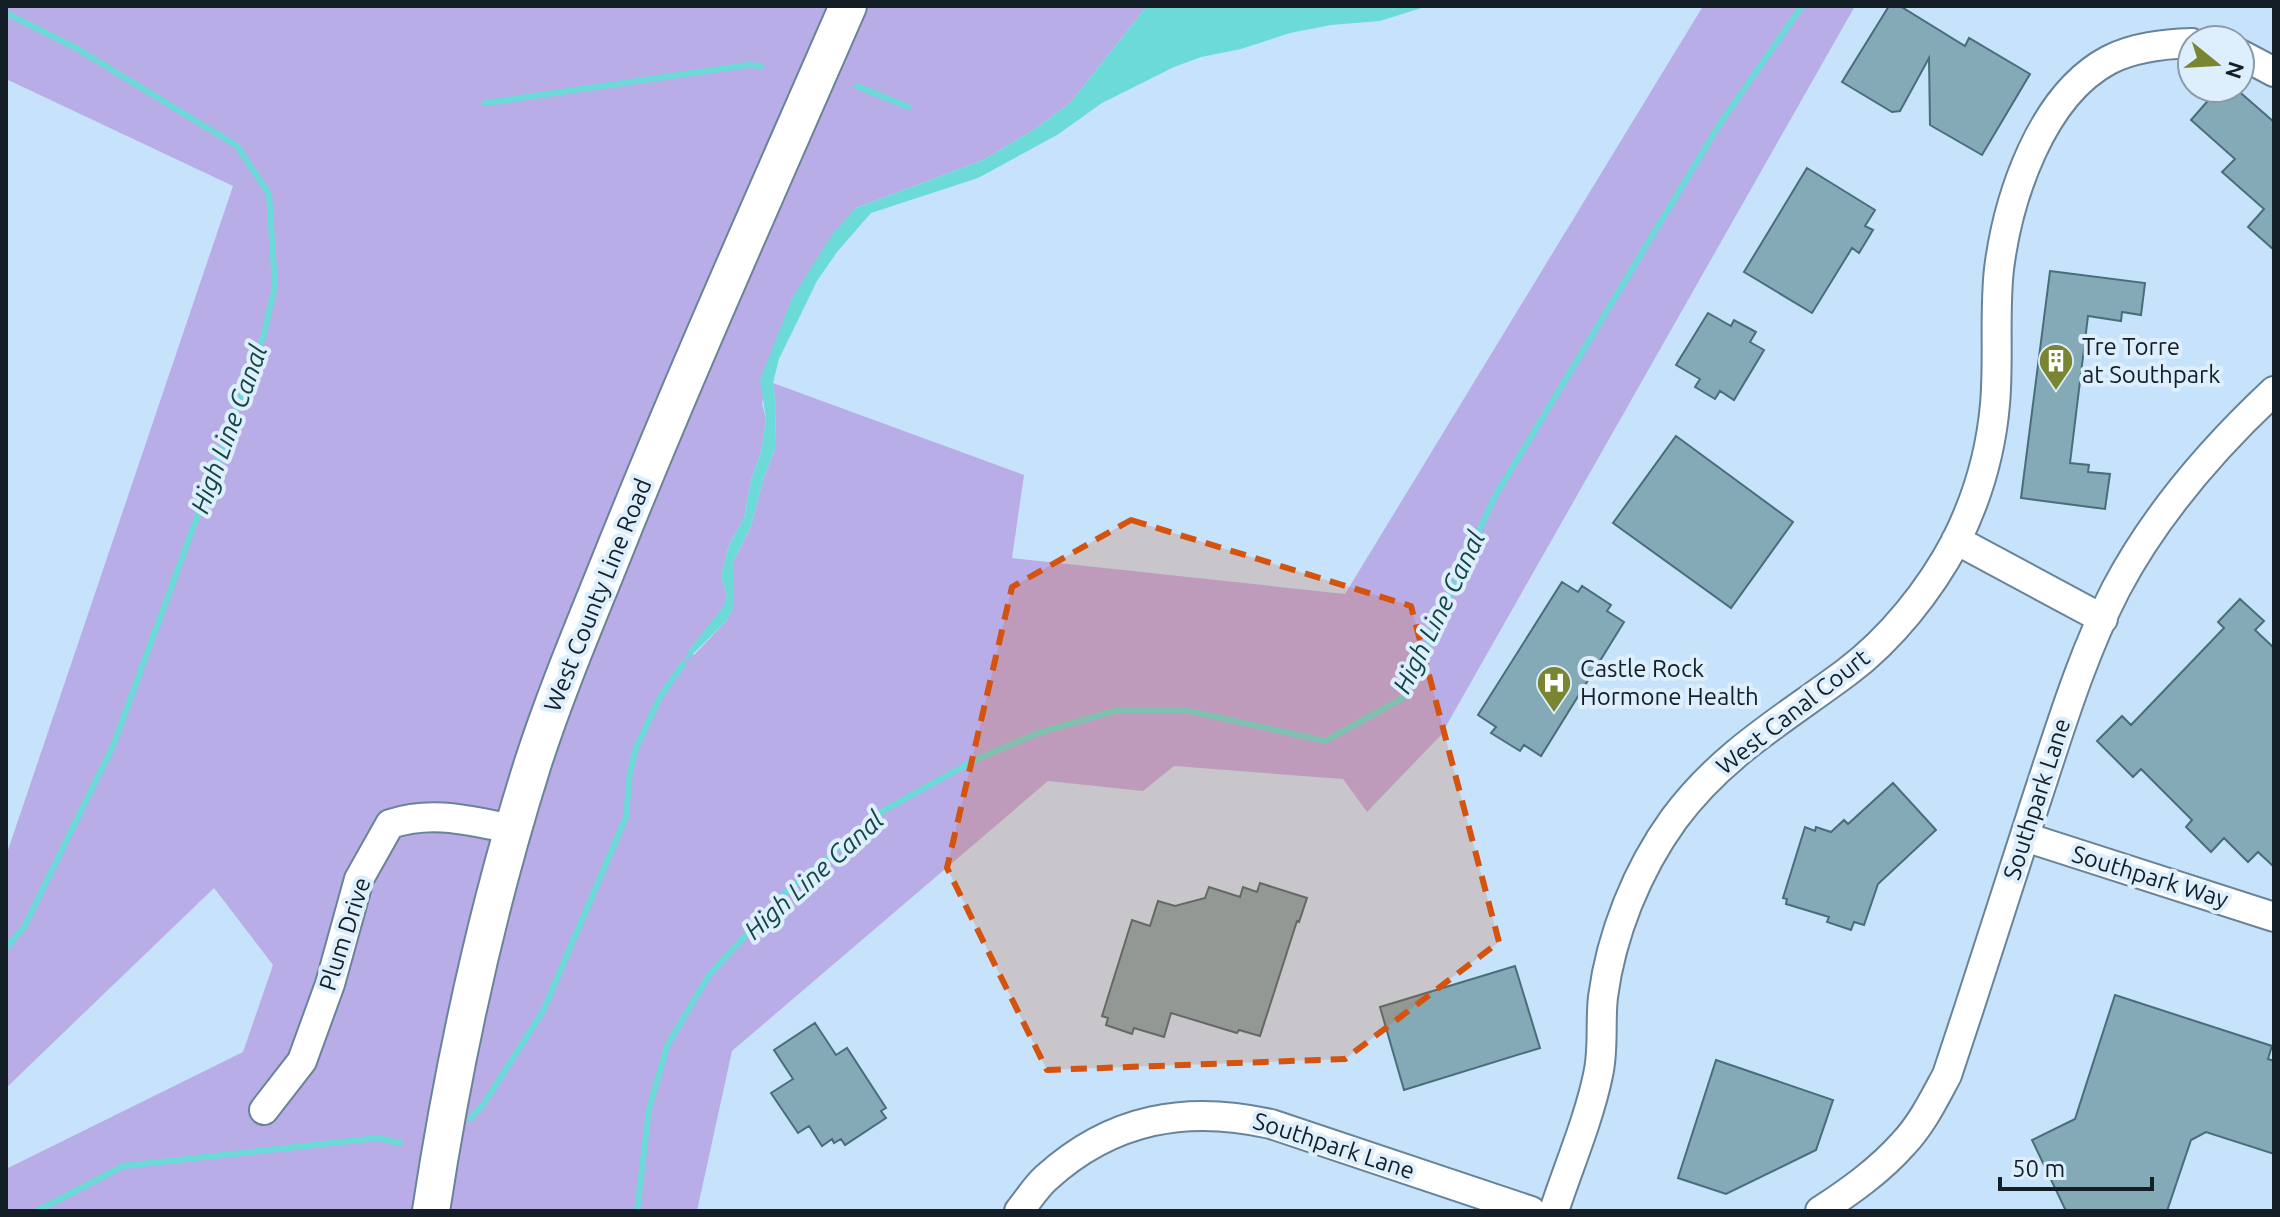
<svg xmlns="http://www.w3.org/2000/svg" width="2280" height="1217" font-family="Ubuntu,sans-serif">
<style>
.green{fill:#b9ade7}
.water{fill:#6cdbd7}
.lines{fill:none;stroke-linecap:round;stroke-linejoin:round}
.stream{stroke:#6cdbd7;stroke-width:6}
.building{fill:#83aab6;stroke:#496e79;stroke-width:2}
.minor-casing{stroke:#698399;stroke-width:32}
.major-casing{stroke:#698399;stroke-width:40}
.minor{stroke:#fff;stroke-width:28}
.major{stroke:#fff;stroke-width:36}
.marked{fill:#d3530f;fill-opacity:0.2;stroke:#d3530f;stroke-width:6;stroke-dasharray:16 10;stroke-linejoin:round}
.labels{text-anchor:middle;stroke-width:8;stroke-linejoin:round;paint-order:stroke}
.poi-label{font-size:24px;fill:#131e27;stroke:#ddeffd;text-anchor:start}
.street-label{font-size:24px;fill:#131e27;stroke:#ddeffd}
.water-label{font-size:26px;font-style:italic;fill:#134544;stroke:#ddeffd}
</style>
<rect width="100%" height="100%" fill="#c6e3fb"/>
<path class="green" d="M6,6h1141l-77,97 -35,26 -52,31 -127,48 -64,90 -30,105 4,16 -5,33 -10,28 -7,38 -15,27 -8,31 6,20 -3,11 -35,43 5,5 33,-35 6,-12v-46l18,-36 13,-49 11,-28 1,-42 -3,-24 251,92 -12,83 333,36 358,-588h152l-414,729 -74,77 -24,-33 -169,-13 -31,25 -95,-10 -316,270 -35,160h-691v-42l237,-117 30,-87 -59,-77 -208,200v-232l227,-670 -227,-107z"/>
<path class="water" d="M1147,6h281l-48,15 -49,4 -41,8 -49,16 -40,8 -27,10 -72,36 -45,32 -79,43 -107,35 -34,39 -20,29 -38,78 -6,24 3,24 -1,42 -11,28 -13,49 -18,36v46l-6,12 -44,44 6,-14 34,-43 4,-11 -6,-20 8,-31 15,-27 7,-38 10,-28 5,-33 -6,-39 32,-82 41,-65 23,-25 127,-48 52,-31 35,-26z"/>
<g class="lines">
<path class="stream" d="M6,13l70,35 161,98 32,48 6,92 -12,51 -150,409 -89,181 -18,21
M857,86l51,21
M485,103l263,-38 13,1
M470,1119l13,-14 60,-94 83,-194 4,-46 6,-23 24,-51 23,-33
M37,1211l86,-45 255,-28 22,5
M637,1211l12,-102 18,-63 42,-71 73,-79 101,-85 92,-51 63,-27 80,-23h67l140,31 78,-43 91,-200 225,-373 83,-119"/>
</g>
<path class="building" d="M1889,6h11l65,40 4,-8 61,36 -48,81 -52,-30 -1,-67 -29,53 -8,1 -50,-30z
M2219,88h16l39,34v128l-26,-23 16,-18 -42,-37 13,-13 -44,-39z
M1807,168l68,42 -10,16 8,4 -14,23 -7,-5 -40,65 -68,-41z
M2050,271l95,12 -4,32 -19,-3 -1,9 -33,-5 -18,147 19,2 -1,7 22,2 -5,35 -84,-11z
M1708,313l23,13 3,-6 22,12 -6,10 14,8 -30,50 -14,-9 -5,8 -20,-12 5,-8 -24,-14z
M1676,436l117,86 -62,86 -118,-85z
M1562,582l16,10 4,-6 29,19 -4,6 17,11 -83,134 -17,-11 -4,6 -29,-18 5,-6 -18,-12z
M2240,599l24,22 -9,9 19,18v219l-16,-15 -10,10 -24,-24 -13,14 -25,-25 6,-7 -51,-51 -8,8 -36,-36 25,-25 9,9 93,-97 -6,-6z
M1893,783l43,47 -58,54 -14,41 -10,-3 -3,8 -24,-8 2,-5 -43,-13 1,-5 -4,-1 22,-71 10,4 1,-4 15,5 13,-12 4,4z
M1260,883l47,15 -8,24 -2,-1 -37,115 -21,-6 -2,3 -66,-20 -7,24 -30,-9 -2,6 -26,-9 2,-7 -6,-2 30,-96 18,6 8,-25 17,5 30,-8 4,-11 31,10 3,-10 14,5z
M1515,966l25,82 -136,42 -24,-83z
M2115,995l157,51 -4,13 6,2v93l-68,-22 -15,8 -24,71h-101l-34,-71 43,-21z
M815,1023l21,32 11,-7 39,60 -5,3 5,7 -41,27 -4,-6 -7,4 -2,-4 -10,7 -13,-20 -11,7 -27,-40 22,-14 -19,-29z
M1716,1060l117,40 -17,50 -90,44 -48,-16z"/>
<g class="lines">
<defs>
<path id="minor" d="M2240,54l34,18
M1956,540l147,79
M2025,837l249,80
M264,1110l38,-49 28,-77 29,-105 31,-55c44,-14 79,-3 123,5
M1019,1211c9,-11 17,-24 27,-33 66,-60 141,-73 225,-54l260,87
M1554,1211c14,-43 35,-92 44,-136 6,-26 2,-52 5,-78 8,-62 34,-127 71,-178 48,-65 110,-100 173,-147 44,-33 83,-82 109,-131 21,-42 35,-90 39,-137 4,-45 -1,-90 4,-135 9,-71 42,-173 110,-209 25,-13 55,-16 83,-17
M1820,1211c29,-19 59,-40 83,-67 19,-20 31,-45 44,-69 30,-90 59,-180 88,-271 24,-72 46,-147 81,-215 39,-74 97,-141 158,-198"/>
<path id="major" d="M431,1211c23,-151 55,-299 101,-445 24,-75 56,-149 85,-222 73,-181 153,-359 231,-538"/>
</defs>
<use href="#minor" class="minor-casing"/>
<use href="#major" class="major-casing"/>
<use href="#minor" class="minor"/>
<use href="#major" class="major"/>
</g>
<path class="marked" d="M1131,520l280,86 88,336 -154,117 -298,11 -100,-202 65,-281z"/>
<defs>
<symbol id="building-pin" viewBox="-11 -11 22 30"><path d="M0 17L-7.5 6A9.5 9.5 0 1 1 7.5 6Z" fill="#7a8531" stroke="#ddeffd"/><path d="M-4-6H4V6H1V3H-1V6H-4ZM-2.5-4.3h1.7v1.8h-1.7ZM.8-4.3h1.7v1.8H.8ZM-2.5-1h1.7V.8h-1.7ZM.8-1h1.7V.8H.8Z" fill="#fff"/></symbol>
<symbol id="hospital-pin" viewBox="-11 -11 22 30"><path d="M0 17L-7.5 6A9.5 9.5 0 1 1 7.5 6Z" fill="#7a8531" stroke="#ddeffd"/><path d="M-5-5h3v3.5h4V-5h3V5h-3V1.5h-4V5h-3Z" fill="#fff"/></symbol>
</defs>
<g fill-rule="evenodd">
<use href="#building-pin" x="2036" y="341" width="40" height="54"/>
<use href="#hospital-pin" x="1534" y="663" width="40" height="54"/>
</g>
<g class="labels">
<g class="poi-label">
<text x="2082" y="355">Tre Torre<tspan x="2082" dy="28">at Southpark</tspan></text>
<text x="1580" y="677">Castle Rock<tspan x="1580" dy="28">Hormone Health</tspan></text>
</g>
<g class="street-label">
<text transform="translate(598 595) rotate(-68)" y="8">West County Line Road</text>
<text transform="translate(1793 712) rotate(-38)" y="8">West Canal Court</text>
<text transform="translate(2037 799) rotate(-72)" y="8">Southpark Lane</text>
<text transform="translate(2150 877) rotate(17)" y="8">Southpark Way</text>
<text transform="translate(345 934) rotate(-72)" y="8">Plum Drive</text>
<text transform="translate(1334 1146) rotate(18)" y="8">Southpark Lane</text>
</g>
<g class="water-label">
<text transform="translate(229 429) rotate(-70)" y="9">High Line Canal</text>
<text transform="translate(1439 612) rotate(-64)" y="9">High Line Canal</text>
<text transform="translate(814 875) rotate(-42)" y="9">High Line Canal</text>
</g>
</g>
<rect width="2280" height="1217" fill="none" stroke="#131e27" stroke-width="16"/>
<g transform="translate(2216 64) rotate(108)"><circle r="38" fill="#ddeffd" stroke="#8c9ba7" stroke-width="2"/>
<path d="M0-6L14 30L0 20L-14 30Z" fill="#7a8531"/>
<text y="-12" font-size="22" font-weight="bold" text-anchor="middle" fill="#131e27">N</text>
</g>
<path d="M2000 1177v12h152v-12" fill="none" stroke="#131e27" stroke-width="4"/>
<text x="2012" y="1177" font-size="24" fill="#131e27" stroke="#ddeffd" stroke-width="6" paint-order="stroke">50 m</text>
</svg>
